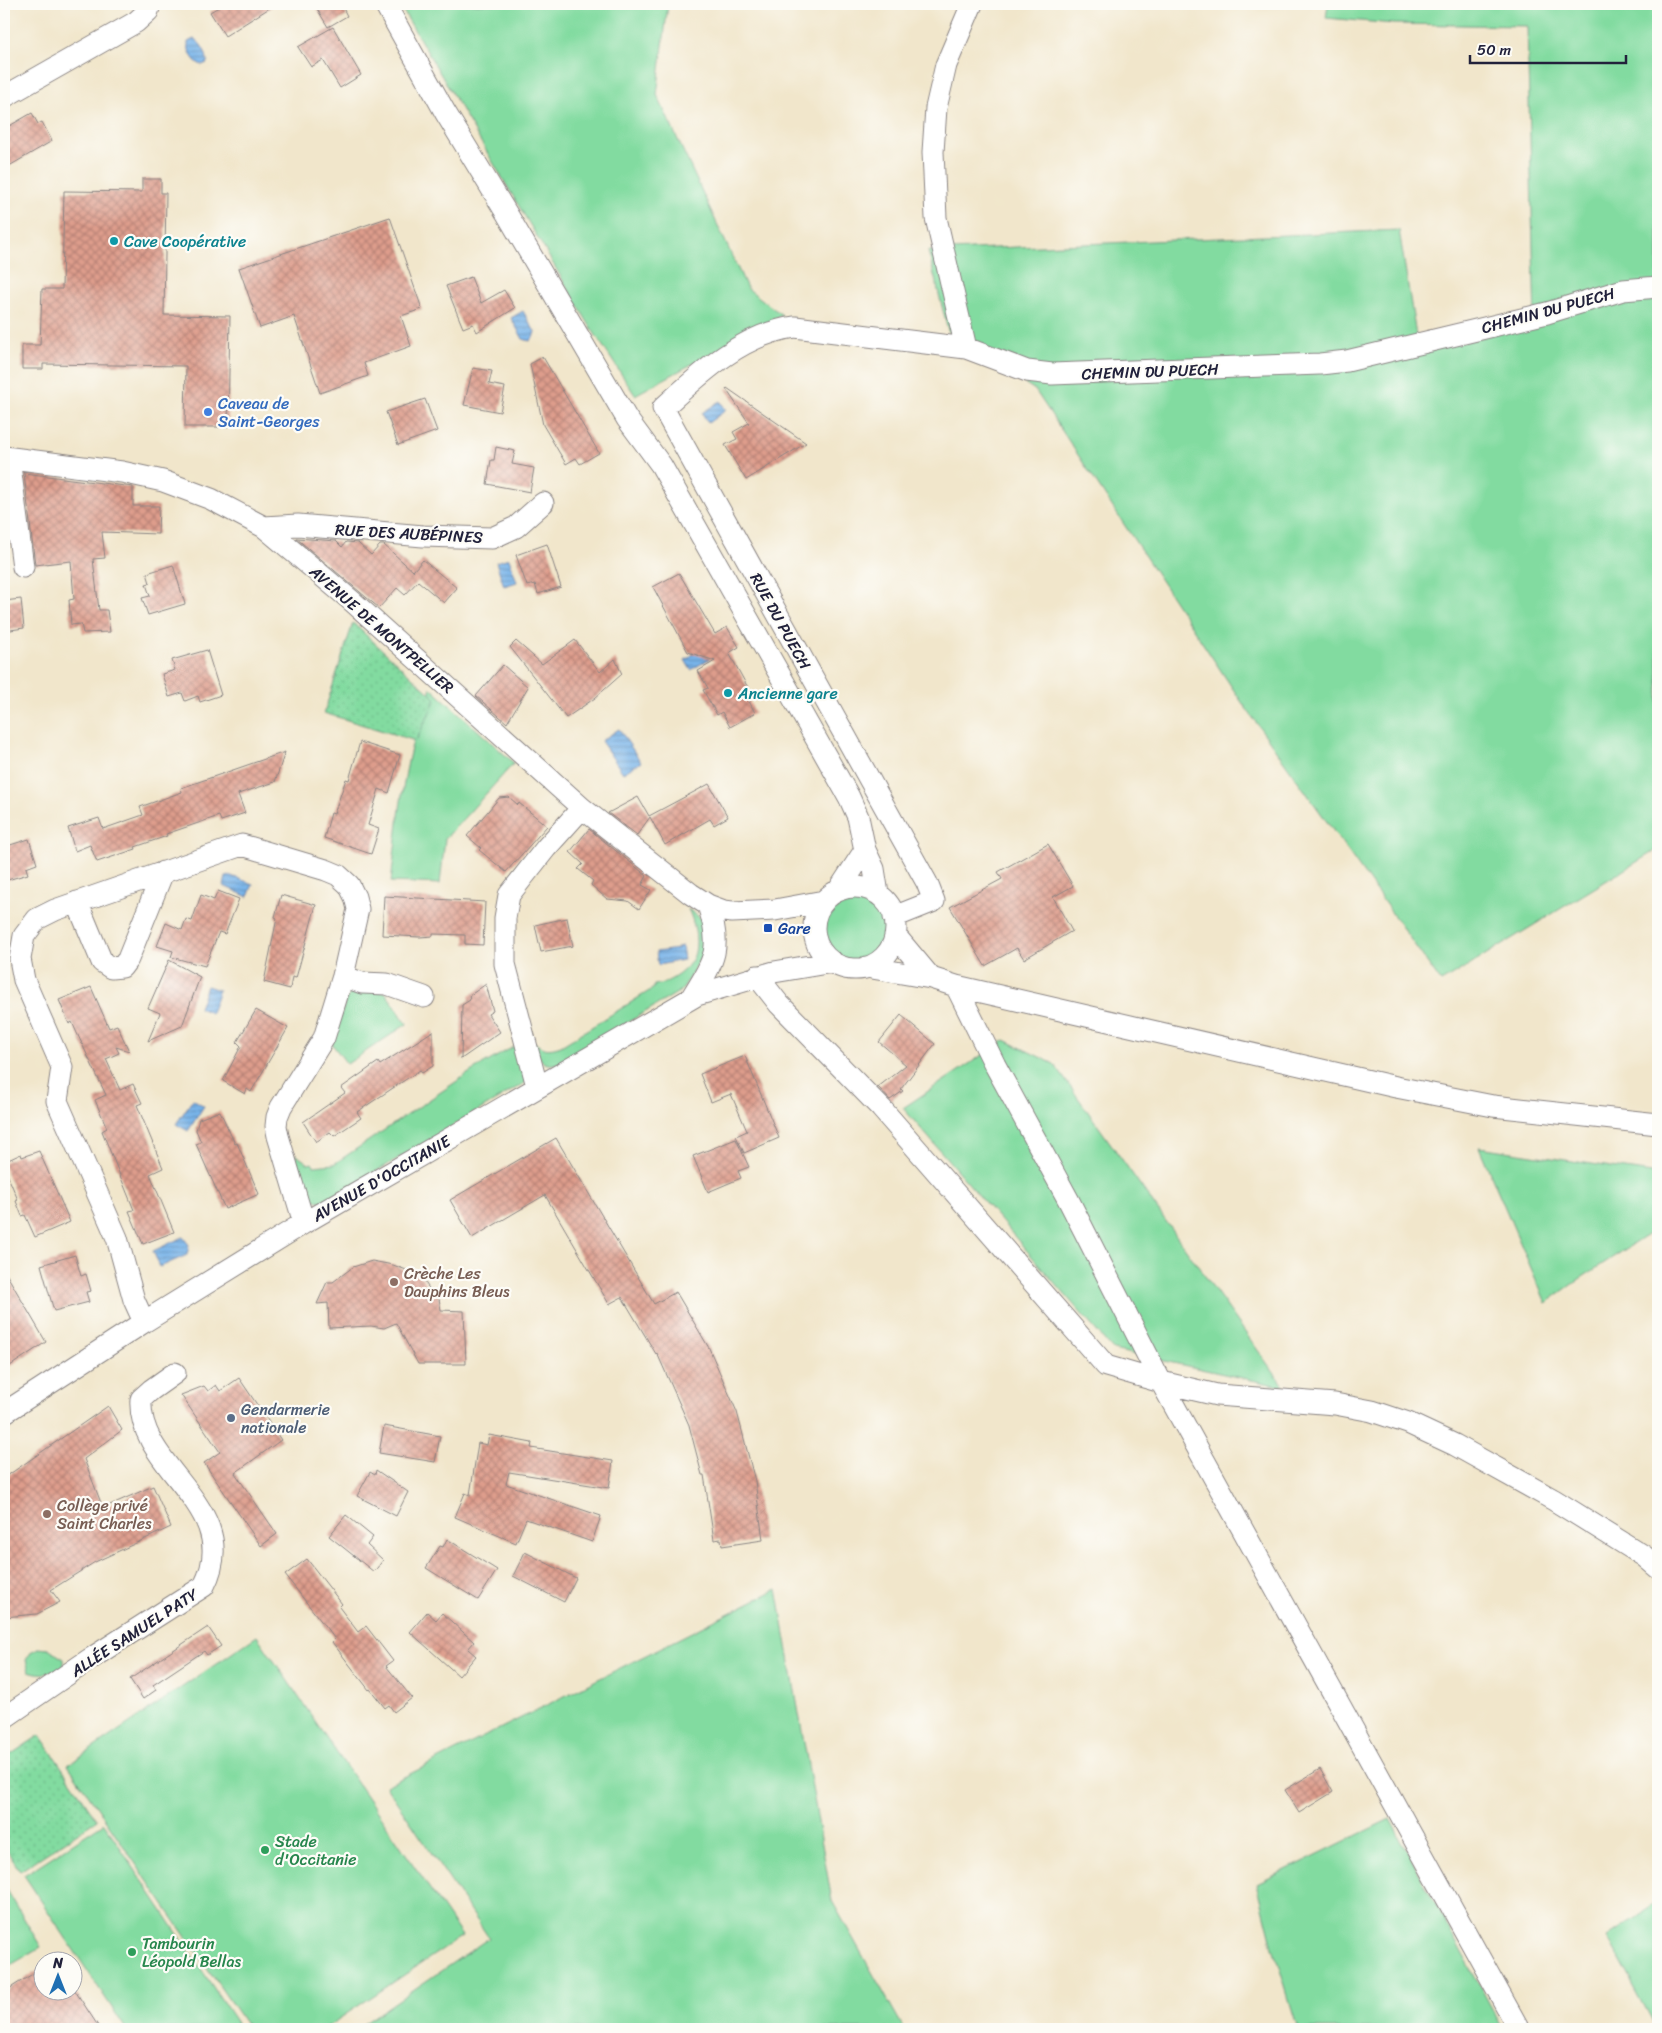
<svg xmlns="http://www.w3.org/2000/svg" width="1662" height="2033" font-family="Sriracha,sans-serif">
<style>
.grass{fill:#82dba0;stroke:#527e6e}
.park{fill:url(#park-dots);stroke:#527e6e}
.water{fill:url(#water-rules);stroke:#4c6a92}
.building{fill:url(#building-cross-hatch)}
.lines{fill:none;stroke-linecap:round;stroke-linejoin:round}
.minor-casing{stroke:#8a8483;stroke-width:23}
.minor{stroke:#fff;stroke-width:21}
.culture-dot{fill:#0f9aa8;stroke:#fdfcf7;stroke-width:2}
.shop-dot{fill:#3f7fe0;stroke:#fdfcf7;stroke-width:2}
.transit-dot{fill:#1a4fb4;stroke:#fdfcf7;stroke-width:2}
.education-dot{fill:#8d6e63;stroke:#fdfcf7;stroke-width:2}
.service-dot{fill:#5c6f8a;stroke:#fdfcf7;stroke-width:2}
.leisure-dot{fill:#2e9e5b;stroke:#fdfcf7;stroke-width:2}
.labels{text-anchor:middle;stroke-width:4.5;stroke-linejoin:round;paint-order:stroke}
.culture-label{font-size:16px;fill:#0d838f;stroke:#fdfcf7;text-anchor:start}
.street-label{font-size:16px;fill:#22223b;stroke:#fdfcf7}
.shop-label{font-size:16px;fill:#366cbe;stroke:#fdfcf7;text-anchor:start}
.transit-label{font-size:16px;fill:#164399;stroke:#fdfcf7;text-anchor:start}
.education-label{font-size:16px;fill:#785e54;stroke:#fdfcf7;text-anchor:start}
.service-label{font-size:16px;fill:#4e5e75;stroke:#fdfcf7;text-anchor:start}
.leisure-label{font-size:16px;fill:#27864d;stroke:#fdfcf7;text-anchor:start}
</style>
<defs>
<pattern id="park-dots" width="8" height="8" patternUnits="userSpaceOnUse" patternTransform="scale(1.25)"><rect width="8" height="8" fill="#82dba0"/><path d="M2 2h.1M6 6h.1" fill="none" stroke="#70bc8b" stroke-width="1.8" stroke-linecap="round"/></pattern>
<pattern id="water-rules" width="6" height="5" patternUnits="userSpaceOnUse" patternTransform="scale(1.25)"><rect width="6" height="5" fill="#77b3e9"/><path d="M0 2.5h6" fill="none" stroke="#6191be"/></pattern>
<pattern id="building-cross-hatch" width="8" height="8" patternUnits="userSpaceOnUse" patternTransform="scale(1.25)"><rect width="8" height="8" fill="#de9d8c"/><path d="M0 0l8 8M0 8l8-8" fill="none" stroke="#b48074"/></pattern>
</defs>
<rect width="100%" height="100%" fill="#fdfcf7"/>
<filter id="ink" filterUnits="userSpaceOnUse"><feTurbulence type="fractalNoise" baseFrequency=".02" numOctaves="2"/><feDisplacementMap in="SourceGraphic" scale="10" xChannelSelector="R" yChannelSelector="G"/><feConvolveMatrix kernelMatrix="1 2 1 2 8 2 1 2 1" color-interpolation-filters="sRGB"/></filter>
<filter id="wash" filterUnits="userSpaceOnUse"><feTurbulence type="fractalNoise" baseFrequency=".0096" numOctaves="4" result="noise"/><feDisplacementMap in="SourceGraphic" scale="20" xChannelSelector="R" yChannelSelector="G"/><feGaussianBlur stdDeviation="1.12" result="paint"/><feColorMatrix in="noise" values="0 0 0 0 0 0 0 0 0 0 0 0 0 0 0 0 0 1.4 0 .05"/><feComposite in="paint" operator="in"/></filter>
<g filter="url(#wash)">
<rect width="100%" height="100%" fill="#f1e6cb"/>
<path class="grass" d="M399,4h269l-11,91 90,193 35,27 -147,80 -42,-64z
M1328,4h330v845l-217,133 -200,-281 -206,-311 -86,-56 -21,-83 471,-21 20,124 116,-31 -8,-297 -133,-2 -68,-6z
M431,688l83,75 -69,76 -5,45 -49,-2c5,-42 9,-84 18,-125 5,-24 16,-45 22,-69z
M822 928a33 33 0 1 1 66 0a33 33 0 1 1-66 0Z
M688,909l18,13v27l-24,41 -122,73c-20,5 -21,-5 -26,-21 9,8 16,8 27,4l93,-58v-3c15,-1 38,-17 41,-33 3,-13 -1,-31 -7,-43z
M363,990l22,2 22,32 -60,40 -15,-20 14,-45 6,-7z
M1005,1040l49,24 230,323 -171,-37 -210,-242z
M518,1044l10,37 -203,121 -11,-2 -8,-5 -11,-41 14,10 3,-1 2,3 20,-2 138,-93z
M1479,1147l179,27v54l-80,52 -32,23z
M777,1589l55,312 72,128h-548l133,-91 -103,-152z
M257,1636l205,300 -138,93h-75l-181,-264z
M39,1648l9,1 16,10v8c-13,6 -21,9 -35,4l-3,-11 6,-9z
M1390,1819l113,210h-205l-25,-82 -16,-63z
M104,1823l137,206h-115l-102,-154z
M4,1885l37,62 -37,22z
M1658,1902v127h-1l-50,-92z"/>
<path class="park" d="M353,623l83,76 -20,42 -92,-28z
M40,1735l57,85 -77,51 -16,-25v-87z"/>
<path class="water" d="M194,39c7,3 14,16 13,24l-5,2c-8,-2 -15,-15 -14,-23z
M523,311l12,21 -2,6 -3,3 -7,-2 -12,-21z
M720,401l6,9 -18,13 -6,-10z
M509,558l8,24 -13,4 -8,-24z
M702,648l12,8 -23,14 -6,-10z
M619,729l22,33 -18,11 -22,-32z
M231,876l22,8 -5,13 -24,-11 2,-9z
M682,946l2,14 -26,5 -2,-13 22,-3v-2z
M207,986l12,4 -8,23 -12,-5z
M193,1099l11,7 -16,25 -12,-7z
M183,1237l6,8 -2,10 -27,12 -7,-16z"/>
<g id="blocks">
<path class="building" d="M224,4h52l-51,32 -15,-24z
M314,4h27l6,12 -19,11z
M333,27l28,48 -21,13 -17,-28 -12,7 -13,-20z
M32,113l6,11 4,-2 10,19 -48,28v-40z
M142,179h19v14h5l-2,122 66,1 -2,111h-43l1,-61 -143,-2v5h-21v-24h18l2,-56h20l2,-98 78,1z
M390,217l32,92 -21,7 10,30 -47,17 4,13 -48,17 -26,-77 -34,12 -21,-60z
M471,277l10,26 23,-13 11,18 -38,24 -4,-8 -10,4 -17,-42z
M543,357l56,96 -19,11 -4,-6 -10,6 -23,-39 -13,-61z
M473,368l19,3 -3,13 16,3 -5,25 -36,-7z
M727,388l79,55 -60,37 -21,-35 12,-6 -4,-7 16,-9 -23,-34z
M425,399l12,32 -39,14 -12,-33z
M496,447l19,4 -3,13 22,4 -4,24 -43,-8 4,-24h3z
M24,473l109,14v19h26l-1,28 -56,-2 3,26 -12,1 6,51h8l3,22 -27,1 -2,-9 -10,1 -2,-25 5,-1 -3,-38 -36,4z
M296,538l40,3 6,6 4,-5 12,1 13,12 9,-10h4l29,26 10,-11 34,28 -13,15 -26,-22 -13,14 -8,-7 -18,20z
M547,544l14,43 -23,7 -3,-10 -8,2 -11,-31z
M173,565l12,39 -37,11 -6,-17 8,-2 -4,-12 4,-1 -3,-10z
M679,573l36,61 12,-7 12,20 -10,6 23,42 -5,2 8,16 -25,14 -8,-15 -5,3 -14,-25 5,-2 -10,-17 17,-10 -27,-9 -35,-65z
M21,599l3,29 -20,3v-30z
M575,640l25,32 15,-13 7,15 -27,24 -29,20 -56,-71 6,-6 26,23z
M207,650l14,45 -21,7 -2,-6 -13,5 -3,-8 -13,4 -7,-23 13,-4 -3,-10z
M503,665l25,22 -21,36 -31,-27z
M360,742l40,13 -11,38 -10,-4 -11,36 11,4 -8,25 -47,-16 7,-25 3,1 12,-35 3,1z
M285,752l-10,30 -37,12 7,19 -24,8 -2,-5 -53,18 1,2 -32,11 1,2 -39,13 -7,-17 -15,6 -7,-23 31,-10 4,11 40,-14 -3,-8 42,-15 -1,-4z
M709,784l19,33 -14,8 -4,-6 -45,26 -15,-28 -13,18 -29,-22 30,-16 11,19z
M509,797l9,8 1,-2 28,23 -41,46 -27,-22 2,-2 -14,-12 32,-38z
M589,829l58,47 -5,9 9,5 -12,19 -11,-8 -21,-2 -16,-14 2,-4 -15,-12 5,-5 -13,-12z
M29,839l8,25 -11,4 2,6 -24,7v-34z
M1048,844l25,42 -20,11 19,34 -48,28 -7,-11 -32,18 -35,-59 52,-28 -4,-7z
M218,891l21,8 -14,35 -6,-2 -14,34 -34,-9 2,-6 -16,-5 9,-23 16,7 4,-11 6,2 9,-26 13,5z
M281,895l35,10 -20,73 -4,-1 -2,12 -26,-7 13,-64 -2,-1z
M384,896l101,6 -2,43 -18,-1v-9l-32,-1v2l-13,1 -38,-2z
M567,918l6,28 -32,6 -6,-27z
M169,960l31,17 -18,49 -34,15 12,-28 -12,-5z
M486,984l7,27 -5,3 12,18 -39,27 1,-54 8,-5 -1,-4z
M91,987l18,41 8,-3 12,26 -13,-4 3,6 -13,6 14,31 13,-6 9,19 -5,2 26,63 -13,6 24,58 -31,12 -14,-33 5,-1 -32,-79 5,-3 -12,-28 11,-5 -30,-64 -4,-9 -3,2 -10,-24z
M256,1010l32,18 -37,64 -4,-3 -2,5 -22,-13 18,-35 -4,-4z
M901,1015l34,29 -34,45 2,2 -13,9 -12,-13 28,-22 -27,-23z
M433,1031v35l-11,7 -2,-3 -63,42 4,6 -27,18 -4,-4 -14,10 -13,-20 42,-29 -4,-5 37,-26 2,3z
M745,1056l34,82 -35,15 -8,-17 11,-5 -16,-37 -20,8 -11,-28z
M220,1111l15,33 2,-1 22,51 -34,15 -29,-65 5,-2 -5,-12 3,-11z
M556,1138l98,166 22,-12 33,56 28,64 18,69 8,59 -41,6 -1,-7 -7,1 -10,-65h-2l-13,-50 -32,-72 -1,1 -34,-57 -13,7 -64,-109 -73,43 -22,-38z
M736,1139l13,28 -11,4 3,7 -33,14 -15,-36z
M39,1151l31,71 -35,15 -10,-22 -3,1 -6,-15 2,-1 -14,-33v-5l17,-8 1,3z
M75,1255l6,21 5,-2 5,17 -5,1 3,10 -35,9 -13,-46z
M372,1261l21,4 27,10 12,18h6l3,17 23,1 2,53h-48l-22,-41 -12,5 -13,-2 -42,2 -1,-25 -11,1 10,-22h6l20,-15z
M4,1270l42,72 -42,28z
M239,1378l42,62 -46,33 42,61 -16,12 -57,-83 16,-11 -39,-57 23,-9 4,5 8,-6 4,6z
M108,1406l14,24 -38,29 19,49 50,-22 18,41 -76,35 -44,28 9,12 -23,12 -33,3v-139z
M384,1426l56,10 -5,26 -56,-9z
M489,1435l43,8 -1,5 82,13 -4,27 -100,-16 -3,12 95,32 -9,26 -66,-23 -10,24 -61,-26 10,-24 5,2 8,-52 9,2z
M376,1470l32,22 -12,24 -39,-20 13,-24 5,3z
M346,1515l27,22 -6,8 16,15 -9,12 -45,-36z
M447,1539l50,31 -19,30 -52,-32 14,-22 3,1z
M525,1552l51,26 -12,24 -51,-26z
M307,1559l35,45 -3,3 19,25 8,-6 27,35 -7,5 26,32 -18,14 -5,-7 -4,3 -15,-19 -1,1 -37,-48 3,-3 -50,-64z
M427,1612l9,8 6,-7 32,29 -6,7 8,7 -17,20 -49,-44z
M208,1627l13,19 -14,9 -3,-4 -51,34 3,5 -13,9 -13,-20z
M1320,1769l13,23 -34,21 -14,-23z
M42,1968v22h30v-4l28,43h-96v-37z"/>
</g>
</g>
<g filter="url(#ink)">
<use href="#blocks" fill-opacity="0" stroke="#8a8483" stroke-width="1"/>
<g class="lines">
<defs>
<path id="minor" d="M385,4l60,108 62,102 120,205 34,46 188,332 9,20 7,33 9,19 4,25
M4,97l132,-75 12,-11 2,-7
M966,348l-30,-130 -3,-66 3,-44 10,-43 26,-61
M4,457l118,15 41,9 48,18 53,28 89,75 229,206 109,86 17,11 16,6 8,1 43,-2 49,-9
M9,458l14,109
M264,527l34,-2 125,11 69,2 24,-11 27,-24
M814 928a41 41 0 1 1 82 0a41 41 0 1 1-82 0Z
M838,891l27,-41
M77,902l25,60 9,6 11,-1 6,-8 35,-87
M894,917l40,-16 -7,-18 -264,-475c38,-35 79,-74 132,-81l171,21 61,23 25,3 268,-10 27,-3 200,-48 76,-23 35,-3
M895,935l36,43
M866,967l65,11 25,8 440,101 97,19 165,18
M343,976l19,7 25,1 37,13
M757,976l22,28 102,104 225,258 55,16 56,13 118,9 37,7 36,12 47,22 99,55 90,56 14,12
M956,986l39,79 74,136 92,181 358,647
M691,998c23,-37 32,-49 17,-93
M537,1086l-32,-122v-46l4,-23 37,-47 36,-40
M144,1322l-10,-22 -17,-62 -60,-137 5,-34 -38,-87 -4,-21 4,-23 13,-17 18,-9 187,-65 84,25 12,5 11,10 6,12 3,12 -15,67 -19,62 -43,69 -4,10 -1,9 2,10 26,87
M4,1413l140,-91 160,-99 393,-228 77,-23 59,-10
M4,1718l86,-59 114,-73c41,-79 -68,-117 -63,-187l10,-9 24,-17"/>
</defs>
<use href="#minor" class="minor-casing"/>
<use href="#minor" class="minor"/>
</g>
</g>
<g class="culture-dot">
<circle cx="114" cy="241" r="5"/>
<circle cx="728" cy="693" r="5"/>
</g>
<circle class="shop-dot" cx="208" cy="412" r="5"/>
<rect class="transit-dot" x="763" y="923" width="10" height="10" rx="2.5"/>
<g class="education-dot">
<circle cx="394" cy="1282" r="5"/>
<circle cx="47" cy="1514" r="5"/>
</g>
<circle class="service-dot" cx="231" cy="1418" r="5"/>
<g class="leisure-dot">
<circle cx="265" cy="1850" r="5"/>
<circle cx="132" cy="1952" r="5"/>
</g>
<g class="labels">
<g class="culture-label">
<text x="124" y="247">Cave Coopérative</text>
<text x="738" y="699">Ancienne gare</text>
</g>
<g class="street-label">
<text transform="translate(1548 310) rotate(-15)" y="6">CHEMIN DU PUECH</text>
<text transform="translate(1150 371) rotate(-2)" y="6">CHEMIN DU PUECH</text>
<text transform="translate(409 533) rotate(3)" y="6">RUE DES AUBÉPINES</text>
<text transform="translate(781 621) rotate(61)" y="6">RUE DU PUECH</text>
<text transform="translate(382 629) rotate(41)" y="6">AVENUE DE MONTPELLIER</text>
<text transform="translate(381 1178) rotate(-30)" y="6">AVENUE D'OCCITANIE</text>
<text transform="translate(134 1632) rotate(-33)" y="6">ALLÉE SAMUEL PATY</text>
</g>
<g class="shop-label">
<text x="218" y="409">Caveau de<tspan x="218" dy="18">Saint-Georges</tspan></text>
</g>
<g class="transit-label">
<text x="778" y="934">Gare</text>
</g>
<g class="education-label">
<text x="404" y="1279">Crèche Les<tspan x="404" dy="18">Dauphins Bleus</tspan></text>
<text x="57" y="1511">Collège privé<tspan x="57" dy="18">Saint Charles</tspan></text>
</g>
<g class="service-label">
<text x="241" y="1415">Gendarmerie<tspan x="241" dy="18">nationale</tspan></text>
</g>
<g class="leisure-label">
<text x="275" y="1847">Stade<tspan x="275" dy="18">d'Occitanie</tspan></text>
<text x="142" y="1949">Tambourin<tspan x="142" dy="18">Léopold Bellas</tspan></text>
</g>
</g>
<rect width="1662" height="2033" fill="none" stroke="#fdfcf7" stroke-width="20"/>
<g transform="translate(58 1976)"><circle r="24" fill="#fdfcf7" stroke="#a5a5ac"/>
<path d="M0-4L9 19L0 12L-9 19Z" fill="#1f6fb2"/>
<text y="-8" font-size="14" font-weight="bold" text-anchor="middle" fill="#22223b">N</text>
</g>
<path d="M1470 55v8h156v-8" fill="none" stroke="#22223b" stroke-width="2.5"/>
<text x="1477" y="55" font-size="15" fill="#22223b" stroke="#fdfcf7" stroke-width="4" paint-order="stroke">50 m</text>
</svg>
